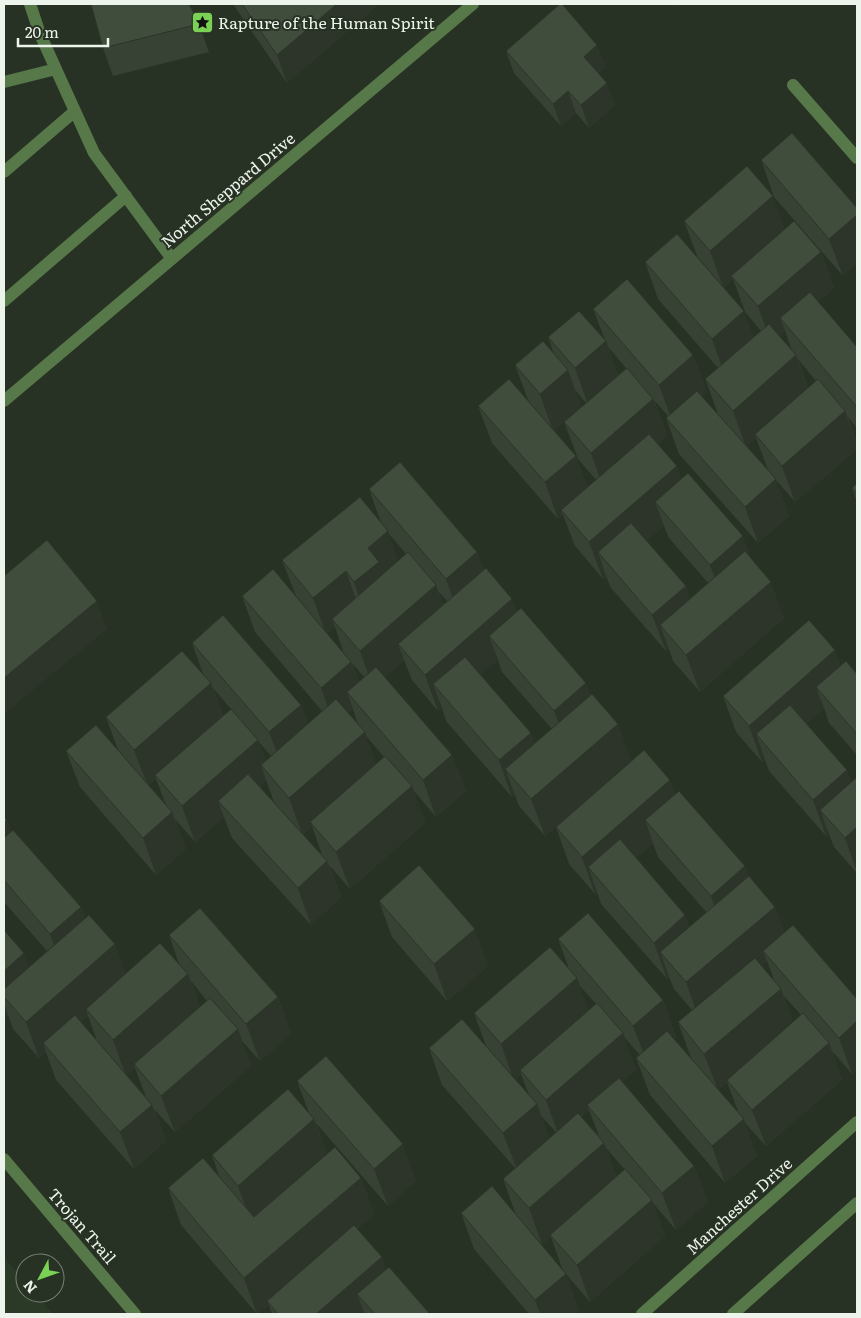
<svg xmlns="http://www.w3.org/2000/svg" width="861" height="1318" font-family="Literata,serif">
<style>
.built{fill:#2b3a26}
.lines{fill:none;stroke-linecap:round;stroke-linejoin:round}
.minor{stroke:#57794a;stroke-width:12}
.wall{fill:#374134;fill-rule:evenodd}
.shaded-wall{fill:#2d352a}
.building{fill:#404c3c;stroke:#2d352a}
.labels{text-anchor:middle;stroke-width:4;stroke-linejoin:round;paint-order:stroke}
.poi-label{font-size:16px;fill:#edf4eb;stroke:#283224;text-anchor:start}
.street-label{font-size:16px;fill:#edf4eb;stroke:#283224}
</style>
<rect width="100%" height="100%" fill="#283224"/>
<path class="built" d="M4,1257l21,25v11h9l19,21h-49z"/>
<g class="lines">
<path class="minor" d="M30,4l10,30 54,119 78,106
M4,82l52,-13
M793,85l64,73
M4,172l71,-61
M4,301l122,-105
M4,401l469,-397
M4,1159l131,155
M642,1314l215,-192
M733,1314l124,-111"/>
</g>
<path class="wall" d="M233,4h146l-92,79z
M199,24l10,28 -96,24 -10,-28z
M506,51l100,16 -8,6 17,32 -26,23 -13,-15 -15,13 -47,-53z
M792,133l51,143 -69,-79 -13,-37z
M684,221l101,8 36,23 13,36 -16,14 39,45v81l-9,-11 9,26v6l-62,53 -19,-22 13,36 -31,27 -79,-89 -13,-36 2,-2 -14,-16 13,35 -10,9 24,35 71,80 32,59 -84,74 -27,-31 -4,-12 -3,2 -55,-63 -5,-12 -3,3 -28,-33 -12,-31 -5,4 -66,-76 -14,-37 50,-6 -13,-35 39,-11 -6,-17 57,3 -12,-31 100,46 14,37 -5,4 16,18 -13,-35 13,-11 -60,-69 -13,-37 52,-6zM733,279l12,33 16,19 -7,6 -30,-50zM785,331l7,20 -13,-15zM608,347l18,21 -8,7zM798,359l18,22 -8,7zM575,390l11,13 -22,19 14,37 18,21 -9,7 -11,-31 -22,-26 27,-23zM756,438l12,32 -21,-24zM664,526l5,12 39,45 -18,16 -4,-13 -40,-45z
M857,483v20l-5,-15z
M369,489l115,80 33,42 73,84 41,65 -86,76 -26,-30 -4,-11 -3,2 -66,-76 -4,-13 -4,3 -26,-31 -8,-20 -19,17 67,78 14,36 -30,26 -23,-27 12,33 -75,66 -21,-24 12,32 -30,28 -79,-87 -8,-21 -29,25 -20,-23 11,30 -30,26 -76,-88 -14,-36 52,-1 -12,-33 97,-43 -11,-31 109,62 7,19 14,-13 -67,-79 -13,-36h54l-14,-36 99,-37zM388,533l18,21 -8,7zM439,592l8,9 -4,4zM335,627l9,27 -17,-21zM498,660l4,12 50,57 -17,15 -55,-69zM352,663l12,14 -5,5zM213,688l18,21 -8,7zM353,709l5,16 -10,-12zM366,736l18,21 -8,7zM258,741l13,15 -5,5zM156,779l10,26 -17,-20zM266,780l8,22 14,16 -29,-32zM312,826l10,29 -19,-21z
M841,665l16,9v81l-28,-32 -5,-15 -18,16 41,46 4,12 6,-5v96l-23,-26 -5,-13 -3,2 -57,-65 -4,-11 -3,2 -26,-30 -13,-36z
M675,794l100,113 9,25 73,67v71l-5,4 -20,-23 10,29 -76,66 -22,-24 13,34 -32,27 -75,-88 -14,-37 4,-3 -17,-19 13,34 -14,11 72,85 14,36 -32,28 -23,-27 12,33 -75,66 -24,-28 13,37 -4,3h-46l-55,-65 -13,-36 55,2 -13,-36 12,-11 -73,-83 -13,-37 57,-2 -12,-33 95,-44 -11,-30 105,61 13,37 -2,2 17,19 -13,-36 14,-12 -18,-21 -5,-12 -2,2 -66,-75 -4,-12 -2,2 -26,-30 -13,-37zM653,843l5,14 49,56 -17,14 -54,-69zM767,961l7,19 -13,-14zM579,985l17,19 -8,6zM784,996l17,19 -8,7zM521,1074l8,21 -14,-15zM727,1082l12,32 -21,-24zM589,1110l10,26 -18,-19zM541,1116l15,16 -7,6zM606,1148l19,22 -8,7zM517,1216l25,29 9,-8 12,34z
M4,817l3,3 4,12 70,75 4,12 30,25 10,30 54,-10 -10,-29 109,62 13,37 -31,27 -19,-21 10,26 -76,66 -21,-23 12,32 -32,28 -78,-89 -10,-28 -7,6 -26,-29 -5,-14 -3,3 -1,-2v-86l25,37 18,-16 -43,-49zM191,981l16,20 -7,6zM88,1016l9,25 -16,-19zM135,1068l11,29 -19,-22z
M379,901l109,65 -41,35 -55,-64z
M297,1081l119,100 -28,25 -72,-83 11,31 34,24 13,36 -17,15 18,85h-103l-3,-9 -12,9 -76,-89 -13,-37 51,-12 -7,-21 97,-42z"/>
<path class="shaded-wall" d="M337,4h42l-92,79 -10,-28z
M672,4h6l-4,4z
M597,45l9,22 -14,12 -8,-22z
M607,83l8,22 -26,23 -8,-23z
M568,91l8,22 -15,13 -8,-22z
M773,196l13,37 -55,43 2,3 -10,8 -13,-36z
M857,215v48l-14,13 -14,-37z
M821,252l13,36 -45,40 -9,-10 5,13 -14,12 -13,-37z
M744,311l13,36 -32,29 -13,-37z
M606,341l13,37 -31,27 -13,-37z
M693,355l14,37 -35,29 -13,-36z
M796,355l13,37 -54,42 1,4 -10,9 -13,-36z
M568,370l13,37 -28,24 -13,-37z
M653,399l14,36 -63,54 -13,-36z
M845,411l12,32v6l-62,53 -13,-36z
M576,456l13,36 -28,18 2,5 -5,4 -13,-37z
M677,466l13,37 -35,-1 9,24 -51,44 -15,-18 8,24 -3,3 -14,-37z
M776,479l13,37 -31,27 -13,-36z
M388,531l13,37 -34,51 -13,-37 14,-34z
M743,536l13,36 -33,29 -13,-36z
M477,552l14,36 -32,28 -13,-37z
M346,571l13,37 -27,11 3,8 -9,7 -13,-36z
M771,582l13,36 -84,74 -14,-37z
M436,585l13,36 -51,23 6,16 -31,28 -13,-37z
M686,586l13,37 -39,2 9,24 -3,2 -14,-36z
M512,599l14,36 -37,1 9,24 -49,42 -16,-18 9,24 -4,3 -13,-36z
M97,601l10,28 -103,85v-36z
M835,650l14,37h-33l8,21 -52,45 -16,-19 9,26 -3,2 -13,-36z
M351,662l14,36 -18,-6 6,17 -19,16 -13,-37z
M211,683l13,37 -69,55 1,4 -8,7 -14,-36z
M586,683l13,37 -31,27 -14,-36z
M301,705l13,37 -31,27 -14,-37z
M618,724l13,36 -86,76 -14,-37z
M365,732l13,37 -68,53 2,4 -10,8 -13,-36z
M531,733l13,36h-39l10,26 -3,2 -13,-37z
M258,740l13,36 -10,-11 5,15 -37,33 -11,-12 6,16 -29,25 -13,-36z
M452,755l14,36 -30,26 -13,-37z
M847,770l10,28 -37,12 9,24 -3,2 -13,-36z
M670,780l14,37 -39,3 8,23 -49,43 -16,-19 9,25 -2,2 -13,-37z
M412,786l13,37 -75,66 -14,-37z
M172,812l14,37 -30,26 -13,-37z
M7,820l13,37 -16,14v-48z
M857,827v45l-12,-34z
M327,861l14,36 -30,28 -13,-37z
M745,866l13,37 -34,30 -13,-37z
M81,907l13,37 -31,26 -13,-36z
M775,907l13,36 -25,8 4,10 -68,58 -13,-37z
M685,915l14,36 -39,1 9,25 -2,2 -13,-36z
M475,929l13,37 -41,35 -13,-37z
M115,944l13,37 -42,28 2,7 -39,34 -6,-7 3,9 -7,6 -13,-36z
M24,953l13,37 -33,7v-26z
M188,974l13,36 -67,54 1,4 -9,8 -13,-36z
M577,978l13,37 -70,55 1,4 -7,7 -13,-37z
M781,989l14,37 -68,54v2l-9,8 -14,-36z
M278,997l13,37 -31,27 -14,-37z
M663,1000l13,37 -29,25 -14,-36z
M4,1003l4,12 -3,3 -1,-3z
M857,1021v49l-5,4 -13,-36z
M238,1029l13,37 -76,66 -14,-36z
M623,1033l13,37 -45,39 -4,-4 2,5 -30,26 -13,-36z
M829,1043l13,37 -76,66 -14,-36z
M537,1104l13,36 -33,30 -14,-37z
M152,1105l14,36 -32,28 -14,-37z
M314,1119l14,37 -77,66 -13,-36z
M744,1119l13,37 -32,27 -13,-37z
M604,1143l14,36 -68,56 1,2 -9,8 -13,-37z
M403,1144l13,37 -28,25 -14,-37z
M694,1166l14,36 -32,28 -14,-37z
M361,1178l13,36 -104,90 -3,-3 2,4 -12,9 -13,-36z
M652,1200l13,36 -75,66 -13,-37z
M382,1257l13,36 -38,1 8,20h-49z
M566,1274l13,37 -4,3h-35l-5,-14z"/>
<path class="building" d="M91,4h98l10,20 -96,24z
M242,4h95l-60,51z
M560,4h2l35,41 -13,12 23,26 -26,22 -13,-14 -15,13 -47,-53z
M792,133l65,75v7l-28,24 -68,-79z
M747,166l26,30 -63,55 -26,-30z
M794,221l27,31 -63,54 -27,-30z
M677,234l67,77 -32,28 -67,-77z
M627,279l66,76 -34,30 -66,-76z
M810,292l47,55v60l-77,-89z
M579,311l27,30 -31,27 -27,-31z
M769,324l27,31 -63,56 -28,-32z
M543,341l25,29 -28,24 -25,-29z
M627,368l26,31 -62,54 -27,-31z
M509,379l67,77 -31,26 -67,-76z
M818,379l27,32 -63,55 -27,-32z
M697,391l79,88 -31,28 -79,-89z
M649,434l28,32 -88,76 -28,-32z
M400,462l77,90 -31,27 -77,-90z
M688,473l55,63 -33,29 -55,-63z
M857,483v11l-5,-6z
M360,497l28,34 -20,17 11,14 -25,20 -8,-11 -33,27 -31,-38z
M631,523l55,63 -34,29 -54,-63z
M47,540l50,61 -93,77v-102z
M745,551l26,31 -85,73 -26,-30z
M408,552l28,33 -76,66 -28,-32z
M486,568l26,31 -87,76 -27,-31z
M273,569l78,93 -30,26 -79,-92z
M521,608l65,75 -32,28 -65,-75z
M223,615l78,90 -32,27 -77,-89z
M809,620l26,30 -86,76 -26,-30z
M182,651l29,32 -77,67 -28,-33z
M465,657l66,76 -32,27 -66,-76z
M846,661l11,13v60l-41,-47z
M376,667l76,88 -29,25 -76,-88z
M592,694l26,30 -87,75 -26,-30z
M336,699l29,33 -76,66 -28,-33z
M790,705l57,65 -34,30 -57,-66z
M231,709l27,31 -76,66 -27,-31z
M96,725l76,87 -29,26 -77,-87z
M644,750l26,30 -88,77 -26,-30z
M385,756l27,30 -76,66 -26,-30z
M248,774l79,87 -29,27 -80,-87z
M857,777v50l-12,11 -25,-28z
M679,791l66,75 -34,30 -66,-76z
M4,817l3,3 -3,3z
M13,830l68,77 -31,27 -46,-54v-42z
M620,839l65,76 -31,28 -66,-76z
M419,865l56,64 -41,35 -55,-63z
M749,876l26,31 -89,75 -26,-30z
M200,908l78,89 -32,27 -77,-89z
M588,913l75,87 -30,26 -75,-87z
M89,915l26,29 -89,78 -22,-25v-8z
M793,925l64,74v22l-18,17 -76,-87z
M4,930l20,23 -20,18z
M160,943l28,31 -75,66 -27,-31z
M550,947l27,31 -76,66 -27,-31z
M755,958l26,31 -77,65 -26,-32z
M210,998l28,31 -77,67 -27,-32z
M597,1003l26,30 -77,67 -26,-30z
M803,1013l26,30 -77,67 -25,-30z
M75,1015l77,90 -32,27 -77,-89z
M462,1019l75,85 -34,29 -74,-85z
M667,1031l77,88 -32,27 -76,-88z
M326,1056l77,88 -29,25 -77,-88z
M619,1078l75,88 -32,27 -75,-88z
M288,1089l26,30 -76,67 -26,-31z
M578,1113l26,30 -75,65 -26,-29z
M335,1147l26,31 -117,100 -76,-90 35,-30 51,59z
M625,1169l27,31 -75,65 -27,-30z
M492,1186l74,88 -31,26 -74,-87z
M354,1225l28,32 -66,57h-38l-11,-13z
M389,1267l41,47h-55l-18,-20z"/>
<defs>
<symbol id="sight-square" viewBox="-11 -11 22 22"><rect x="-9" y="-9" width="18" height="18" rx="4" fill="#7ad156" stroke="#283224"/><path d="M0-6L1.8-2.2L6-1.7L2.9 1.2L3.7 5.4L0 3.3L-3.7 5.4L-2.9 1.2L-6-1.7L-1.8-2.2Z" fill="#111"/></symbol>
</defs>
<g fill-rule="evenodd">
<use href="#sight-square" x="190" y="10" width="25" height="25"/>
</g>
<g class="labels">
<g class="poi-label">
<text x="218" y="29">Rapture of the Human Spirit</text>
</g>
<g class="street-label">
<text transform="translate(228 190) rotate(-40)" y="6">North Sheppard Drive</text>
<text transform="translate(739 1206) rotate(-42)" y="6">Manchester Drive</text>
<text transform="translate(82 1226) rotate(49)" y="6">Trojan Trail</text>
</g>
</g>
<rect width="861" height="1318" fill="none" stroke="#edf4eb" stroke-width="10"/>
<g transform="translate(40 1278) rotate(229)"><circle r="24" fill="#283224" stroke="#778074"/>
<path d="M0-4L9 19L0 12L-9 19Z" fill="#7ad156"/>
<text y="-8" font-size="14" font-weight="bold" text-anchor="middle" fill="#edf4eb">N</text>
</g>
<path d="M18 38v8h90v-8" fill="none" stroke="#edf4eb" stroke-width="2.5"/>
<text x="25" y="38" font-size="15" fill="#edf4eb" stroke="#283224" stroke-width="4" paint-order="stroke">20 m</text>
</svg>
